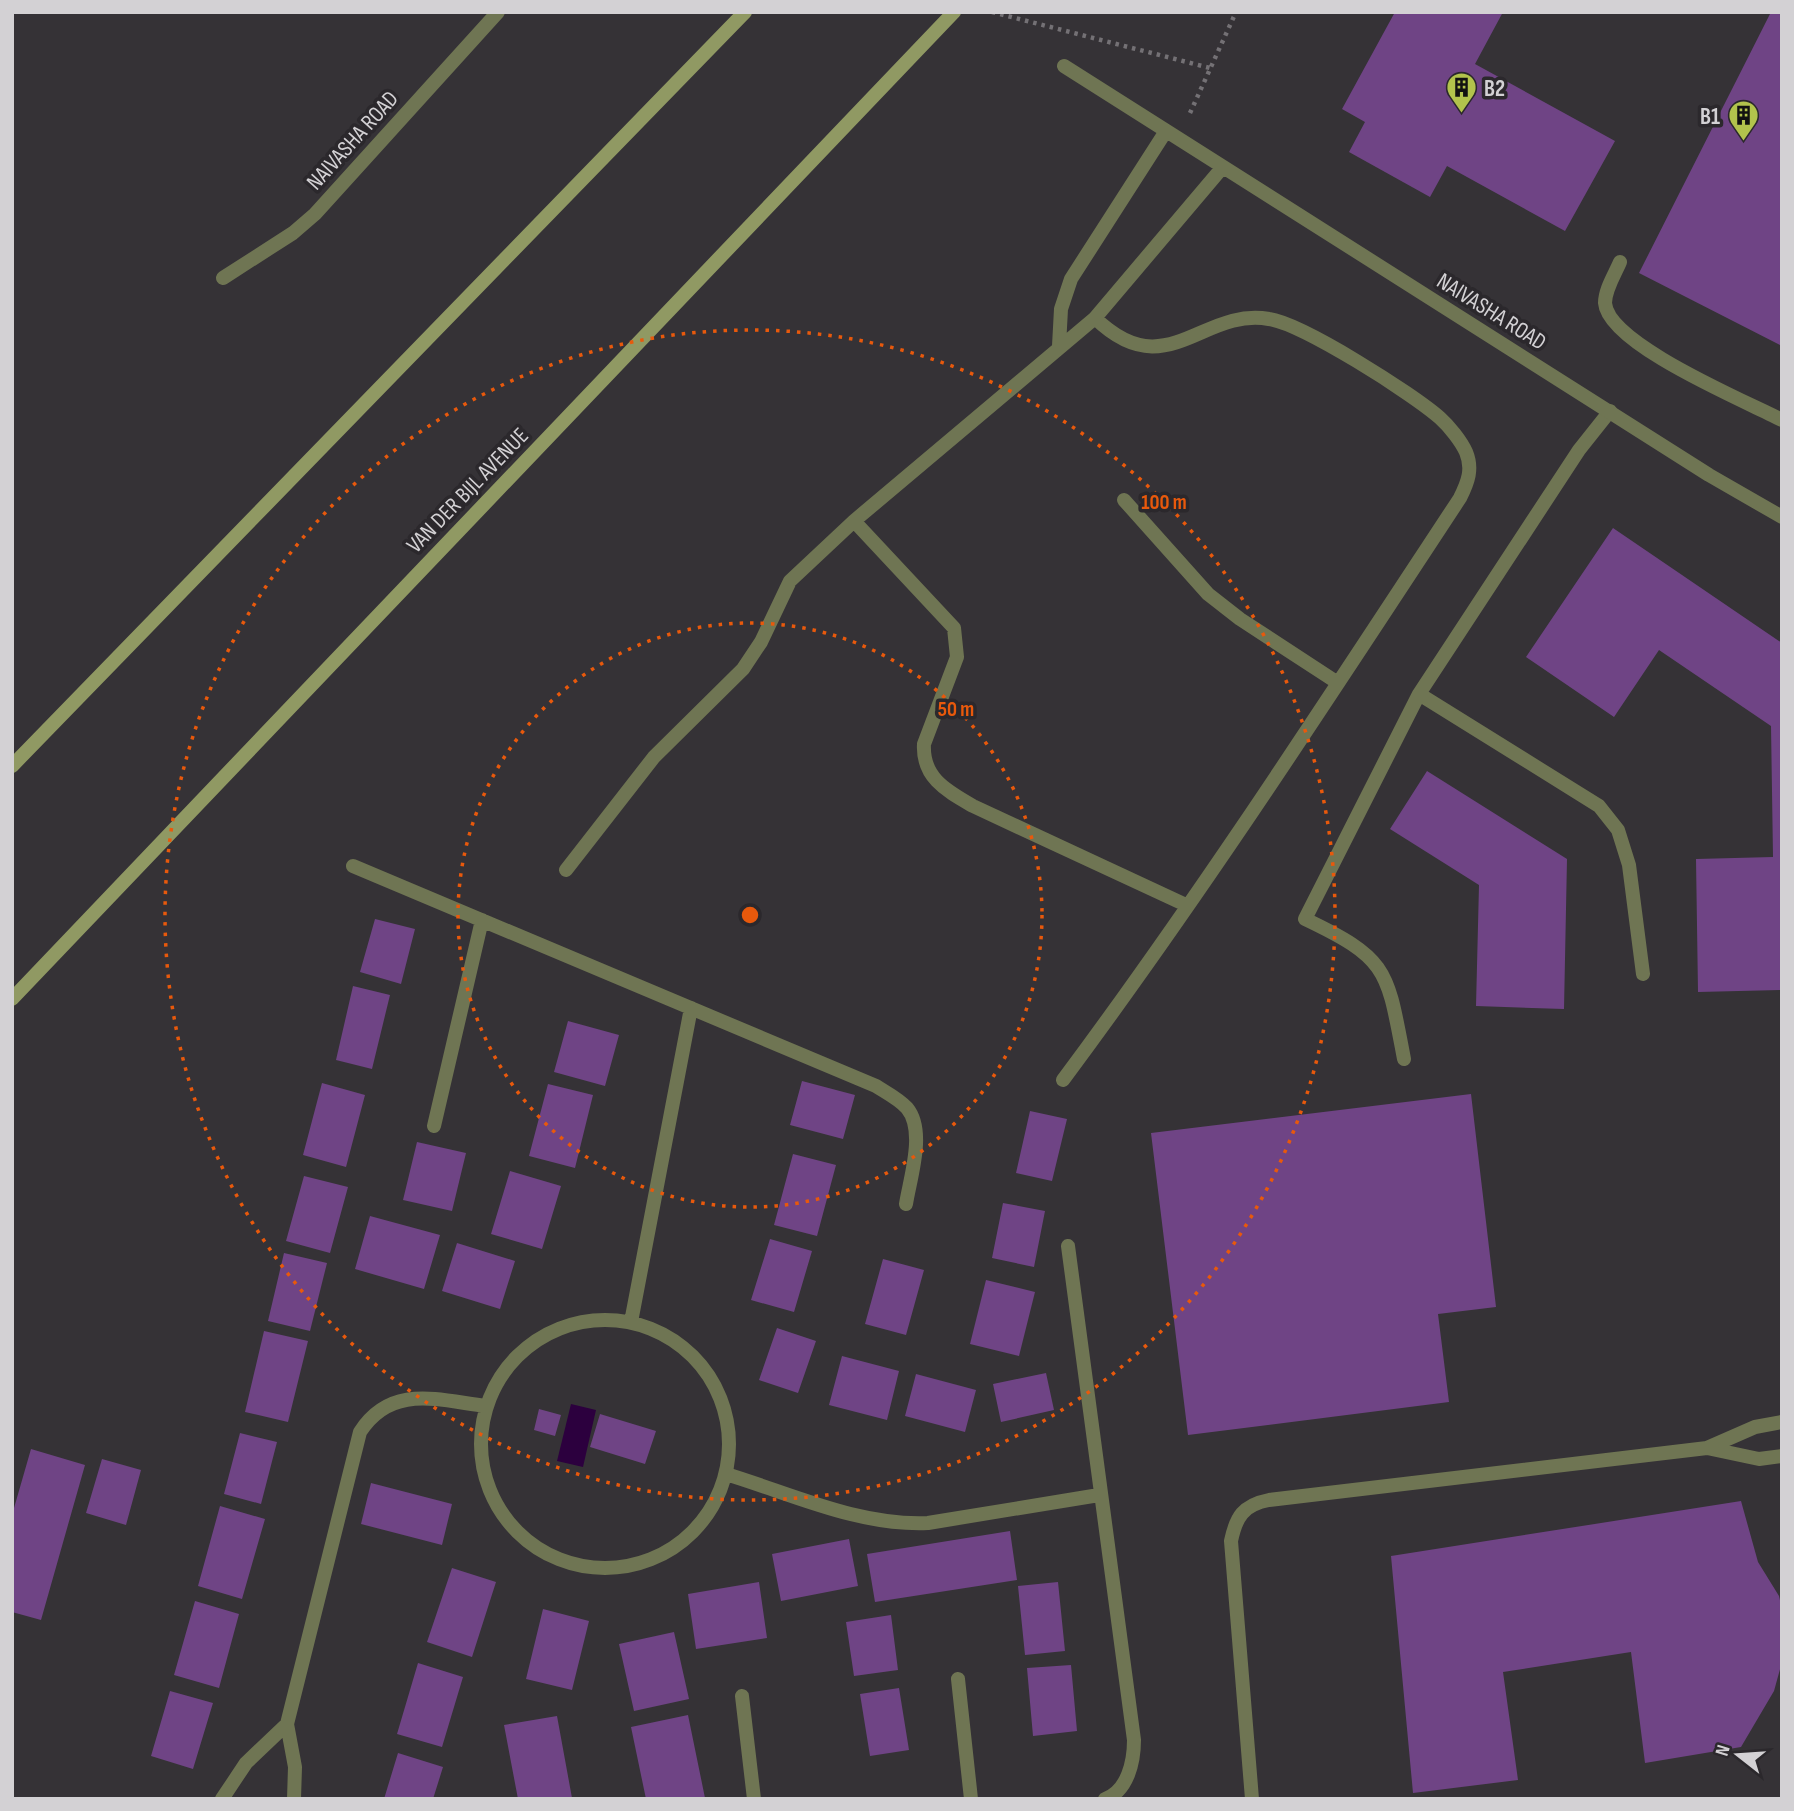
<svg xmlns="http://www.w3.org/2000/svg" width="1794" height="1811" font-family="'Sofia Sans Condensed',sans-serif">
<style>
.water{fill:#2c003e}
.building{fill:#6f4485}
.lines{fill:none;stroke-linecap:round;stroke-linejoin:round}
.path{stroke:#747175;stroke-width:4.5;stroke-dasharray:3.5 5;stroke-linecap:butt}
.service{stroke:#6f7553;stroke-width:14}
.minor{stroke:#6f7553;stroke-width:14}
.secondary{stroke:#909963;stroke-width:14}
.ring{fill:none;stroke:#e8590c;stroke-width:3.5;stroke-dasharray:3.5 7}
.labels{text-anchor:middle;stroke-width:7;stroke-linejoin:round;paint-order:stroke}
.poi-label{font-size:23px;font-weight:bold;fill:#d3d1d4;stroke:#2b282c;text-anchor:start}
.street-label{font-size:23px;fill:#d3d1d4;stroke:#2b282c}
.centre{fill:#e8590c;stroke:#2b282c;stroke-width:3.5}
.ring-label{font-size:21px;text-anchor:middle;font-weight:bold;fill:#e8590c;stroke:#2b282c;stroke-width:7;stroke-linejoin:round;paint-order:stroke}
</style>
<rect width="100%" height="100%" fill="#353236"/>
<path class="water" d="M571,1404l25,6 -13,57 -26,-6z"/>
<path class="building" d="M1395,12h108l-28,52 140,77 -50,90 -118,-65 -17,31 -81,-45 16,-30 -23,-13z
M1771,12h11v334l-143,-73z
M1613,528l169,115v347l-84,2 -2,-133 77,-2 -2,-131 -112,-76 -45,67 -88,-60z
M1427,771l140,88 -3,150 -88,-3 3,-121 -89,-56z
M375,919l40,10 -14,55 -41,-12z
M353,986l37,9 -18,74 -36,-9z
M568,1021l51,14 -14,51 -51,-14z
M802,1081l53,14 -12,44 -53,-14z
M322,1083l43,12 -19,72 -43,-12z
M548,1084l45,11 -18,73 -46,-12z
M1471,1094l25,213 -58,7 11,88 -261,33 -37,-302z
M1030,1111l37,8 -15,62 -36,-8z
M417,1142l49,11 -14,58 -49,-11z
M793,1154l43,11 -19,71 -43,-11z
M510,1171l51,15 -19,63 -51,-15z
M304,1176l44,11 -18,66 -44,-12z
M1003,1203l42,8 -11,56 -42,-9z
M370,1216l70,19 -16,54 -69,-20z
M770,1239l42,12 -18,61 -43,-12z
M457,1243l58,18 -15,48 -58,-18z
M284,1253l43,10 -17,68 -42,-10z
M883,1259l41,11 -18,65 -41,-11z
M986,1280l49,12 -16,64 -49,-12z
M777,1328l39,13 -18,52 -39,-13z
M264,1331l44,10 -20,81 -43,-10z
M842,1356l57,15 -12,49 -58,-15z
M1046,1373l8,37 -53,12 -8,-38z
M916,1374l60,16 -11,42 -60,-16z
M539,1409l22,6 -6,21 -21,-6z
M600,1414l56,17 -11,33 -55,-17z
M240,1433l37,9 -16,62 -37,-10z
M31,1449l54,16 -44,155 -29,-8v-97z
M102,1459l39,11 -15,55 -40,-12z
M371,1483l81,21 -10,41 -81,-21z
M1741,1501l17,61 21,34 3,13v53l-8,29 -33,56 -96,16 -14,-111 -128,20 15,108 -105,13 -22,-237z
M220,1506l45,13 -23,80 -44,-13z
M1010,1531l7,49 -142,22 -8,-48z
M849,1539l9,47 -77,15 -9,-47z
M452,1568l44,14 -24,75 -45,-15z
M759,1582l8,56 -71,11 -8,-55z
M1058,1582l7,69 -40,4 -7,-69z
M195,1601l44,13 -20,74 -45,-13z
M543,1609l46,12 -17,69 -46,-11z
M891,1615l7,55 -44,6 -8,-54z
M674,1632l15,67 -55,12 -15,-67z
M418,1663l45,14 -21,70 -45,-13z
M1071,1665l6,66 -44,5 -6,-68z
M899,1688l10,62 -39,6 -10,-62z
M170,1691l43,12 -20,66 -42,-13z
M688,1715l17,83 -59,1 -15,-72z
M557,1716l15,82 -54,1 -14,-74z
M398,1753l45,14 -10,32h-49z"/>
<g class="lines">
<path class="path" d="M992,12l218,56
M1190,113l46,-101"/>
<path class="service" d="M1620,262c-5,12 -15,27 -15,41 3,41 140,98 177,117
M1419,694l180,112 19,24 11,35 14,109
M1404,1059c-17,-89 -15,-100 -99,-140l114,-225 160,-244 31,-39
M1707,1448l52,11 23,-3
M1252,1799l-21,-258c5,-24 12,-36 38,-41l438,-52 48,-21 27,-5"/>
<path class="minor" d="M1064,66l645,409 73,42
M223,278l70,-45 22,-19 183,-202
M1059,346l2,-37 10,-30 95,-148
M1124,500l84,94 32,25 98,64
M854,521l100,107 3,29 -33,87c-2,34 23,47 49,62l213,99
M353,866l523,220c11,7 23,13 31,22 19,23 3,70 -1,96
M566,870l88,-113 89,-88 18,-27 29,-61 64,-60 241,-203 127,-150
M1063,1080c140,-188 268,-386 397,-582 8,-16 13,-29 6,-46 -5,-11 -17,-26 -26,-34 -27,-24 -137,-94 -171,-99 -67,-12 -103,68 -174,-1
M434,1126l48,-206
M1068,1246l66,494c0,21 -6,51 -29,59
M481 1444a124 124 0 1 1 248 0a124 124 0 1 1-248 0Z
M631,1322l60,-314
M726,1474c66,20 132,52 202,49l171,-28
M958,1679l13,120
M742,1696l12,103
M222,1799l24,-36 41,-39
M294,1799l1,-32 -8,-43 73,-292c31,-48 77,-32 126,-26"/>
<path class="secondary" d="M12,766l733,-754
M12,999l942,-987"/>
</g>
<g class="ring">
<circle cx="750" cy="915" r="292"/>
<circle cx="750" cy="915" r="585"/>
</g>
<defs>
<symbol id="building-pin" viewBox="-11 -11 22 30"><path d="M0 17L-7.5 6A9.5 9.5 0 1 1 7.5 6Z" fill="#b2c34c" stroke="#2b282c"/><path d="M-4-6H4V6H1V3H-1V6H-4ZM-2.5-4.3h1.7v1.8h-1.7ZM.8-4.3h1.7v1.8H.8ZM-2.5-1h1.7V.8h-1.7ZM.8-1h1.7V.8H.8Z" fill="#111"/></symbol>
</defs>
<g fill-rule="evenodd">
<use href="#building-pin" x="1444" y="70" width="35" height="47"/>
<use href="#building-pin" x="1726" y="98" width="35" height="47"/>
</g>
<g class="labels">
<g class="poi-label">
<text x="1484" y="96">B2</text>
<text x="1720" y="124" text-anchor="end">B1</text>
</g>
<g class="street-label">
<text transform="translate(352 140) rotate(-48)" y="8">NAIVASHA ROAD</text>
<text transform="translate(1492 311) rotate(32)" y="8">NAIVASHA ROAD</text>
<text transform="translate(467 490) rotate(-46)" y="8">VAN DER BIJL AVENUE</text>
</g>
</g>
<circle cx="750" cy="915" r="10" class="centre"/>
<g class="ring-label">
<text x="1164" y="509">100 m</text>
<text x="956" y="716">50 m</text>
</g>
<rect width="1794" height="1811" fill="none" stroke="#d3d1d4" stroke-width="28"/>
<g transform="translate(1738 1755) rotate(287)" stroke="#2b282c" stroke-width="5" paint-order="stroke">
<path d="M0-5L12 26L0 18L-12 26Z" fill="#d3d1d4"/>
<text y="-10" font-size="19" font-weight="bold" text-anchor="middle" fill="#d3d1d4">N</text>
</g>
</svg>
